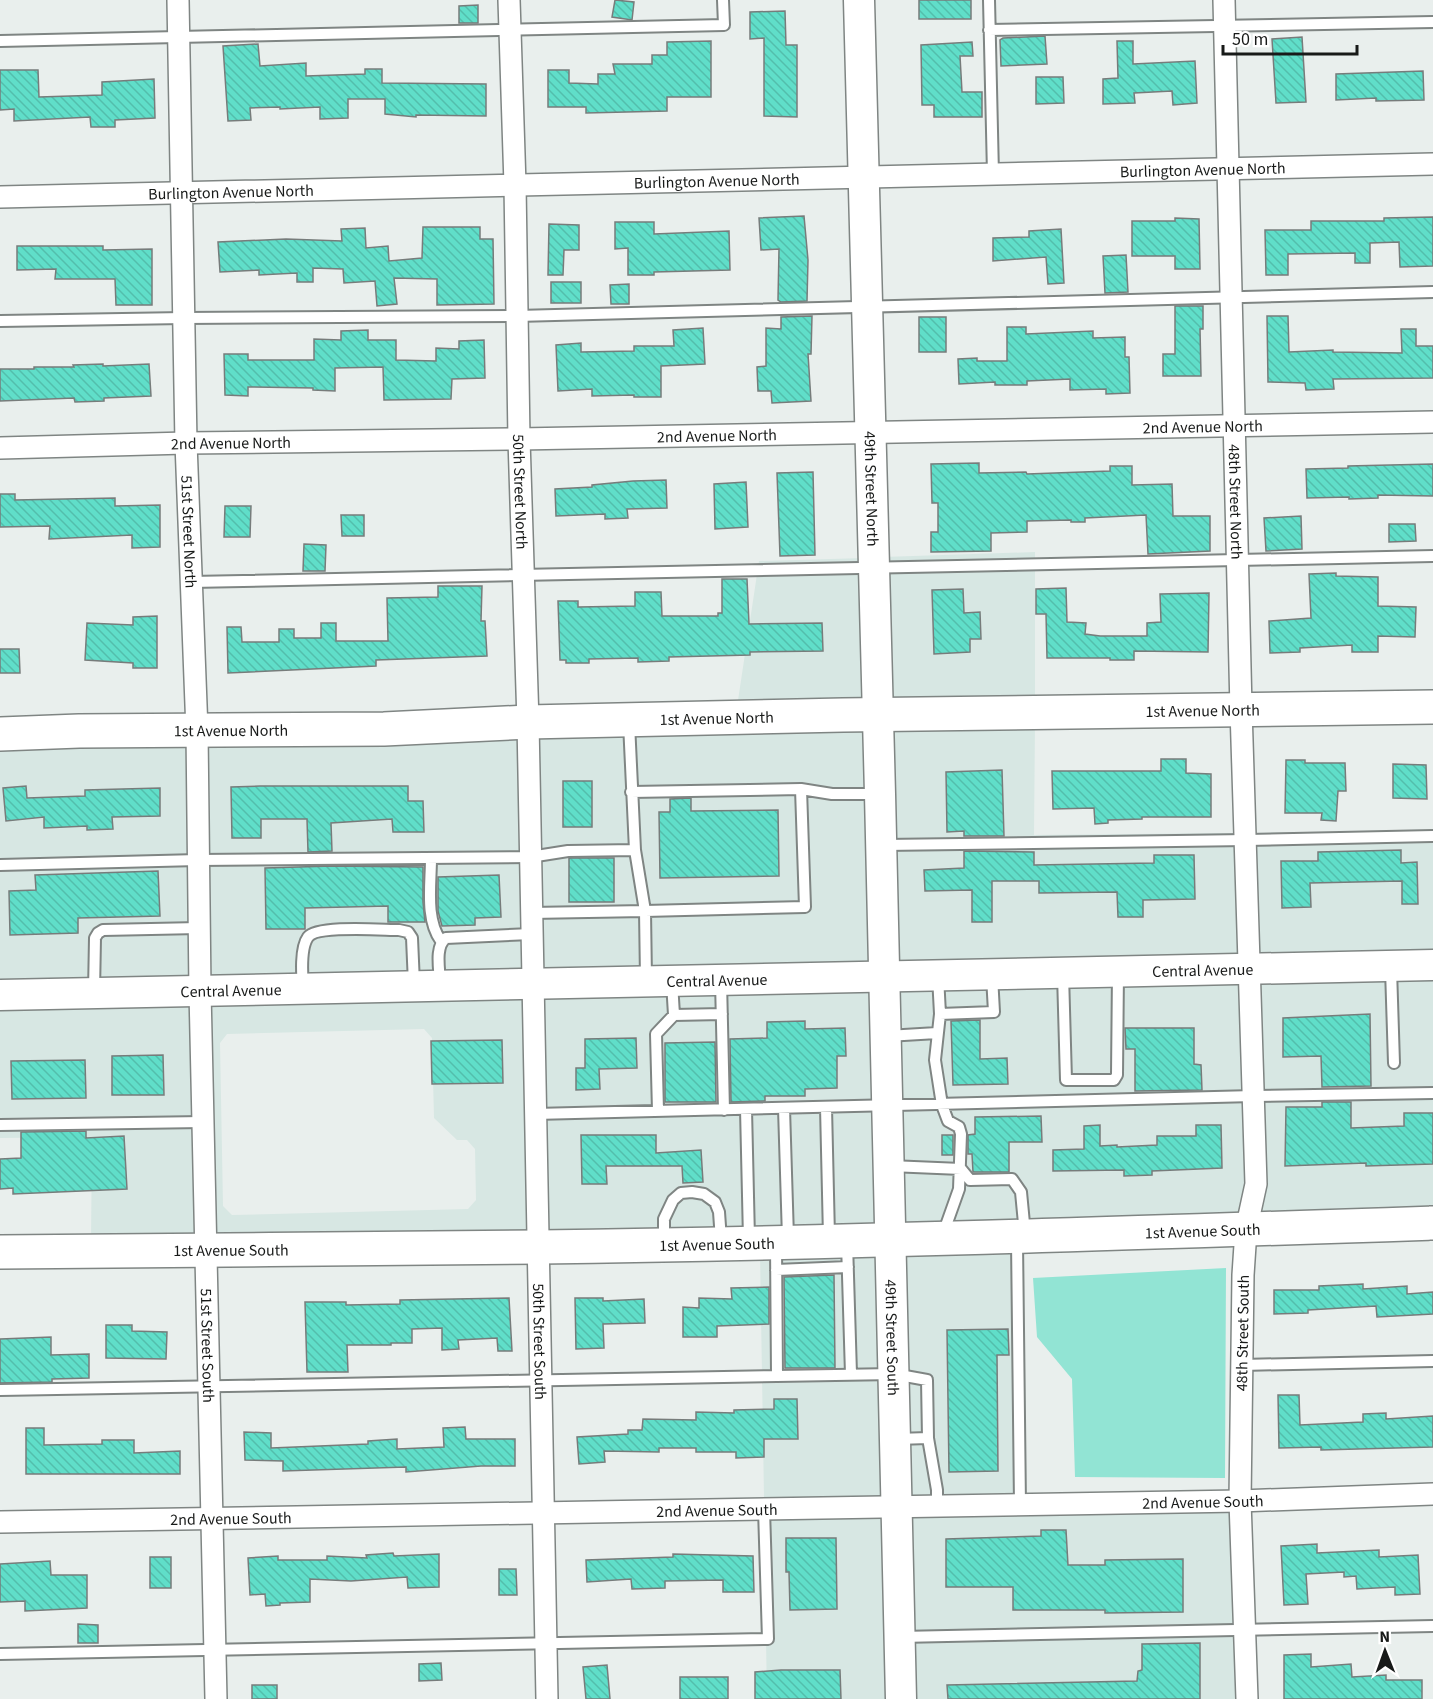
<svg xmlns="http://www.w3.org/2000/svg" width="1433" height="1699" font-family="'Source Sans 3',sans-serif">
<style>
.built{fill:#d7e7e3;fill-rule:evenodd}
.green{fill:#92e4d4}
.building{fill:url(#building-back-hatch);stroke:#777c7b;stroke-width:1.5}
.lines{fill:none;stroke-linecap:round;stroke-linejoin:round}
.service-casing{stroke:#7f8583;stroke-width:14}
.minor-casing{stroke:#7f8583;stroke-width:24}
.secondary-casing{stroke:#7f8583;stroke-width:33}
.primary-casing{stroke:#7f8583;stroke-width:36}
.service{stroke:#fff;stroke-width:10}
.minor{stroke:#fff;stroke-width:21}
.secondary{stroke:#fff;stroke-width:30}
.primary{stroke:#fff;stroke-width:33}
.labels{text-anchor:middle;stroke-width:4.5;stroke-linejoin:round;paint-order:stroke}
.street-label{font-size:16px;fill:#181a19;stroke:#fff}
</style>
<defs>
<pattern id="building-back-hatch" width="6" height="6" patternUnits="userSpaceOnUse" patternTransform="scale(1.5)"><rect width="6" height="6" fill="#60dec9"/><path d="M-1 5l2 2M0 0l6 6M5-1l2 2" fill="none" stroke="#53beac"/></pattern>
</defs>
<rect width="100%" height="100%" fill="#e9efed"/>
<path class="built" d="M1035,552v150l-148,2 -4,-147z
M865,558l4,146 -132,3 22,-146z
M1035,722l-1,113 203,-2 3,126 -346,8 -7,-242z
M869,725l6,242 -334,7 -4,-241z
M519,733l4,241 -314,7 -3,-240z
M188,741l3,240 -191,4v-241z
M1433,831v124l-174,3 -3,-125z
M1433,975v238l-175,6 1,-240z
M1241,979l5,204 -7,36 -339,10 -6,-242z
M876,988l5,241 -334,7 -6,-241z
M523,995l5,241 -313,2 -6,-237zM424,1029l8,9 2,80 23,22h10l8,9 1,51 -8,9 -236,6 -9,-9 -3,-163 7,-9z
M191,1002l5,236 -105,2 1,-103 -92,1v-132z
M1017,1246l8,248 -119,2 -6,-247z
M882,1250l5,247 -123,1 -4,-246z
M1231,1511l7,188h-328l-4,-182z
M888,1517l4,182h-125l-3,-180z"/>
<path class="green" d="M1226,1268l-1,210 -150,-1 -3,-98 -35,-42 -4,-59z"/>
<path class="building" d="M615,0l19,2 -2,18 -20,-3z
M919,0h52v19h-52z
M478,5v18h-19v-17z
M785,11l1,34h11v72l-33,-1v-78l-14,1v-27z
M1045,36l2,28 -46,2 -1,-26 3,-2z
M1302,37l4,65 -30,1 -4,-64z
M711,41v56h-44v14l-81,2v-6h-38v-37h21v13l29,1v-10h17l-2,-10h39v-9h15v-13z
M1117,41h16v23l62,-3 2,42 -24,2 -1,-14 -38,2 1,10 -32,1v-25l15,-1z
M972,42l1,14h-13l2,36h20v25h-48v-12h-12l-1,-60z
M258,44l2,22 46,-3v13l59,-2v-5h17v14l104,1v32l-70,-1v2l-31,-3v-15h-37v19l-28,1v-12l-40,2v-2l-30,1 1,12 -23,1 -5,-75z
M0,70h38l1,27 63,-2v-13l52,-3 1,39 -40,2v7h-24l-1,-10 -76,4v-12l-14,1z
M1423,71l1,29 -48,1v-3l-40,2v-26z
M1036,77h27l1,26 -28,1z
M804,216l4,44 -1,41 -26,1 -3,-2 1,-51 -18,1 -2,-32z
M1433,217v49l-33,1 -1,-25 -29,1v20h-15v-10l-67,1v21h-22l-1,-45h46v-9h73v-3z
M1175,218l24,1 1,50h-25v-13h-43v-35h43z
M615,222h39v12l75,-3 1,39 -76,2v3h-26v-27l-13,1z
M549,224l30,1v25h-15l-1,25h-15z
M423,227h57v12h13l1,65 -57,1v-26l-43,-1 3,26 -20,2 -2,-25 -31,2 -1,-14 -30,-1v14h-16v-9l-38,2v-5l-39,2 -2,-30 68,-3 56,2 -1,-12 24,-1 1,20 22,-2 1,15 33,-3z
M1061,229l3,54 -16,1 -2,-27 -53,4v-23l36,-1v-6z
M17,246h86v4l49,-1v56h-36l-1,-26h-60l1,-10 -39,1z
M1126,255l2,37 -23,1 -2,-37z
M551,282h30v21h-30z
M629,284v20h-18l-1,-19z
M1175,306h28v23h-3l1,47h-38v-22h12z
M812,316l-1,38h-3l3,47 -39,2 -1,-12h-13l-1,-24 9,-1v-38l15,1v-12z
M1267,316h21l1,36 44,-2v2l69,1 -1,-24h15v17h17v32l-100,1 1,10 -28,1 -1,-7 -37,-1z
M919,317h27v35h-27z
M1007,327h19v7l67,-3v7l32,-1v20h4l1,36 -24,1v-5l-36,1v-11l-43,2v4h-32v-3l-36,2 -1,-25 19,-1v3h30z
M703,328l2,36 -44,2v31h-27v-2l-42,1v-7l-34,2 -2,-46 25,-2v9l53,-1v-5h40l-1,-16z
M368,330v10h28v20l40,1v-13l23,1v-8l25,-1 1,38 -33,1 -1,20 -67,1 -1,-33 -48,1v23l-22,-1v-2l-65,-1v9l-23,-1 -1,-41h24v6h66v-21l27,1v-9z
M103,364v2l46,-2 2,32 -47,2v3l-29,1 -1,-4 -74,3v-32h34v-2h40l-1,-2z
M979,463v10l47,-1 1,2 83,-3v-5h22v19l40,-1 1,32h37v35l-62,3 -2,-39 -61,3v4h-14v-2l-44,1v11l-36,1v18l-60,1v-20h7v-29h-6l-1,-39z
M1433,464v32l-55,-1v3l-29,1v-2l-42,1 -1,-29 42,-1v-2z
M813,472l2,83 -35,1 -3,-83z
M666,480l1,28 -40,1 1,9 -23,1v-5l-49,2 -1,-27 37,-2v-2l41,-4z
M746,482l2,45 -33,2 -1,-45z
M0,494h15v6l100,-2v8l45,-1v42l-28,1v-13l-83,4 1,-13 -50,1z
M225,506h26l-1,31h-26z
M341,515h23v21h-22z
M1301,516l1,33 -36,2 -2,-33z
M1389,524h26l1,17 -27,1z
M304,544l22,1 -1,26h-22z
M1336,573v3l42,1v29l38,1 -1,30 -37,-1v16h-26v-7l-52,3v4l-30,1 -1,-32 42,-3 -2,-44z
M722,579h25l2,45 73,-1 1,28 -73,1v3l-81,2v4l-31,1v-4l-49,1v4h-23v-3h-6l-2,-59h20v6l57,-1v-14h26l1,24h56v-3h4z
M438,586h44l-1,35h4l2,35 -111,4v6l-148,7 -1,-46h14l1,15h37v-13h15v9h27v-15h15v18h52l-1,-43 51,-1z
M1066,588l1,34 19,1 -1,11 15,2h47v-13l14,-1 -1,-28 49,-1 -1,59 -74,-1v9h-24v-2h-63l-1,-44h-10v-25z
M963,589l1,24 16,-1 1,27h-11v13l-36,2 -2,-64z
M157,616v52h-24v-5l-48,-3 2,-37 46,2v-8z
M0,649h19l1,24h-20z
M1161,759h25v14l25,1v43h-69v2l-34,1v3l-13,1 -1,-16 -41,1 -1,-38h109z
M1286,760h19v3h40l1,28h-8l-2,30 -15,-1 1,-7h-37z
M1393,764l33,1 1,34 -34,-1z
M1002,770l2,66h-40v-5l-17,1 -1,-60z
M563,781h29v46h-29z
M26,786l1,12 58,-2v-6l75,-2v28l-48,1 1,12 -26,1v-4l-43,2v-11l-38,4 -3,-33z
M260,786h148v15h15l1,31h-31l-1,-13 -61,4 1,28 -24,1 -1,-33h-46v19h-29l-1,-51z
M691,798v13l87,-1 1,66 -119,2 -1,-66h11v-13z
M1401,850v13l16,-1 1,42h-16v-23l-92,2 1,24 -29,1 -1,-47h37v-9z
M964,851l70,1v13l120,-2v-8h40l1,44 -52,1v17h-25l-1,-25 -78,1v-12h-47v41h-20v-32l-47,1 -1,-21 40,-2z
M569,858h45v44h-45z
M332,866l91,1v35l2,20h-37v-16l-83,2v21h-39l-1,-61z
M158,871l2,45 -82,2v15l-68,2 -1,-44 27,-1 -1,-15z
M499,875l2,42 -26,1v7l-33,1 -4,-15v-34z
M1370,1014l1,72 -49,1 -1,-31 -38,1v-39z
M980,1020v39l27,-1 1,26 -55,1 -2,-64z
M805,1021v8l40,-1 1,28h-9v32l-32,1v7h-40v5l-34,1 -1,-63 37,-1v-16z
M1125,1028h69v36l7,1 1,25 -67,1v-42h-9z
M636,1038l1,30 -38,1 1,20 -24,1v-22h9v-29z
M502,1040l1,43 -71,1 -1,-43z
M715,1042l1,60h-51v-59z
M163,1055l1,40h-52v-39z
M85,1060l1,38 -74,1 -1,-38z
M1322,1102h29v26l53,-2v-13h29v51l-67,2v-3l-81,3 1,-59h36z
M1041,1116l1,26h-33v30h-36l-1,-18h-4v-19l7,-1v-17z
M1100,1125v21l17,-1v2l40,-2v-9h39v-11h25l1,43 -70,3v4l-28,1v-6l-71,1v-21l31,-1v-23z
M86,1131v7l38,-2 3,53 -114,5v-6l-13,1v-30l21,-1v-26z
M581,1135h75v18l45,-3 2,32 -20,1 -1,-17h-76l1,18h-25z
M942,1135h11v20h-11z
M834,1275l1,93h-50l-1,-91z
M1363,1284v5l44,-3v8l26,-2v22l-56,3 -1,-11 -68,4v3l-34,1v-24h45v-4z
M769,1287v37l-52,2v11h-34v-30l16,1v-10l33,1 -1,-11z
M509,1298l3,53h-14l-1,-13 -39,2 1,9 -17,1v-22l-30,1v14h-21v2h-44l1,27h-41l-2,-70h41v3l54,-1v-4z
M575,1298h28v3l41,-2 1,24 -42,1 1,24 -28,1z
M106,1325h26v6l35,1 -1,27 -60,-1z
M1008,1329l1,26h-12l1,116 -49,1 -2,-142z
M51,1337v18l38,-1v24l-37,1v3l-52,1v-44z
M1278,1395h21l1,30 63,-3v-8l23,-1v6l47,-3v31l-112,3v-3l-42,1z
M774,1399h23l1,40h-34v18l-28,1v-6h-40v-4h-37v4l-55,-1 1,11 -26,2 -2,-27 51,-3v-4h14l1,-11 53,1v-8l38,1v-3l40,-1z
M465,1427l1,12h49v27h-34l-75,6v-5l-123,4v-10l-38,-1 -1,-28 27,1v15l97,-4v-3l29,-2v10l47,-2 -1,-19z
M26,1428h18v17l58,-1v-4h32v13l46,-2v23h-154z
M1041,1530h25l2,35h37v-5l78,-1v53l-78,1v-3h-92v-23h-67v-48l95,-3z
M786,1538h50l1,71 -47,1 -1,-38h-3z
M1317,1544v9l62,-3v7l39,-2 2,39 -25,1v-8l-38,2 -1,-13 -12,1v-5l-38,2 2,30 -24,1 -3,-59z
M393,1553l1,3 45,-2v33l-31,1 -1,-11 -56,4 -41,-2v23l-30,1v2l-14,1 -1,-12 -15,1 -2,-37 30,-2v4h49v-4l40,2 -1,-3z
M673,1554l80,2 1,36h-31v-12l-58,1v7l-33,1 -1,-10 -44,3 -1,-22 87,-3z
M150,1557h21v31h-21z
M50,1561l1,14h36v33l-62,3v-10l-25,1v-38z
M499,1569h17l1,26h-18z
M78,1624l20,1v18h-20z
M1200,1643v56h-252l-1,-14 190,-4 1,-10 4,-1v-26z
M1311,1654v13l40,-3 1,13 34,-2v5h36v19h-138v-44z
M441,1663l1,17 -23,1v-17z
M607,1665l3,34h-24l-3,-32z
M781,1670h59l1,29h-86v-27z
M680,1677h48v22h-48z
M252,1685h25v14h-25z"/>
<g class="lines">
<defs>
<path id="service" d="M989,0l4,174
M989,30l444,-8
M0,41l724,-16 -1,-25
M0,321l184,-3 333,-2 916,-24
M191,582l1242,-26
M629,723l6,127 10,61 160,-4 -4,-118 -170,3
M801,789l31,5h45
M884,845l363,-5 186,-4
M431,858c0,27 -6,61 10,83
M0,865l198,-5 332,-3 38,-6 67,-1
M531,913l114,-2 1,68
M1391,969l3,94
M1063,974l3,106h48l3,-5 1,-103
M938,976l2,38 -5,46 7,45 6,16 11,6 2,7 -2,55 -16,45
M721,981l3,129
M440,985c0,-14 -6,-38 6,-47l85,-4
M303,988c-1,-13 -3,-40 5,-51 9,-12 74,-7 91,-7l9,2 4,6 2,46
M94,992l1,-54 3,-5 5,-3 96,-2
M940,1014l54,-2 -2,-36
M674,1015l48,-1
M887,1036l50,-3
M826,1107l3,130
M784,1108l4,130
M746,1109l3,130
M658,1111l-2,-77 18,-19 -2,-33
M535,1114l719,-18 179,-3
M0,1125l203,-3
M890,1166l71,3 9,11 42,-1 9,13 4,42
M1017,1241l3,264
M664,1243v-24l9,-19 8,-7 11,-1 12,2 11,8 4,10 2,28
M847,1243l4,131
M776,1245l1,131
M776,1270l72,-3
M1242,1365l191,-4
M0,1390l894,-16 33,6 1,58 -31,1
M928,1438l9,52v16
M900,1637l533,-11
M0,1654l768,-15 -4,-130"/>
<g id="minor">
<path id="s1" d="M178,0l8,443 11,288 3,260 16,708"/>
<path id="s2" d="M509,0l6,185 4,254 9,283 19,977"/>
<path id="s3" d="M1224,0l17,709 15,475 -10,46 -3,45 -3,226 7,198"/>
<path id="s4" d="M0,197l1433,-33"/>
<path id="s5" d="M0,448l186,-5 333,-4 914,-17"/>
<path id="s6" d="M0,1522l1240,-21 193,-7"/>
</g>
<g id="secondary">
<path id="s7" d="M859,0l21,794 21,905"/>
<path id="s8" d="M0,995l1433,-30"/>
</g>
<g id="primary">
<path id="s9" d="M0,734l79,-3 305,-2 144,-7 315,-7 590,-8"/>
<path id="s10" d="M0,1252c180,-3 360,-2 540,-5 298,-4 595,-14 893,-24"/>
</g>
</defs>
<use href="#service" class="service-casing"/>
<use href="#minor" class="minor-casing"/>
<use href="#secondary" class="secondary-casing"/>
<use href="#primary" class="primary-casing"/>
<use href="#service" class="service"/>
<use href="#minor" class="minor"/>
<use href="#secondary" class="secondary"/>
<use href="#primary" class="primary"/>
</g>
<g class="labels">
<g class="street-label">
<text dy="6" stroke="none"><textPath href="#s4" startOffset="1203">Burlington Avenue North</textPath></text>
<text dy="6" stroke="none"><textPath href="#s4" startOffset="717">Burlington Avenue North</textPath></text>
<text dy="6" stroke="none"><textPath href="#s4" startOffset="231">Burlington Avenue North</textPath></text>
<text dy="6" stroke="none"><textPath href="#s5" startOffset="1203">2nd Avenue North</textPath></text>
<text dy="6" stroke="none"><textPath href="#s5" startOffset="717">2nd Avenue North</textPath></text>
<text dy="6" stroke="none"><textPath href="#s5" startOffset="231">2nd Avenue North</textPath></text>
<text dy="6" stroke="none"><textPath href="#s7" startOffset="489">49th Street North</textPath></text>
<text dy="6" stroke="none"><textPath href="#s2" startOffset="492">50th Street North</textPath></text>
<text dy="6" stroke="none"><textPath href="#s3" startOffset="502">48th Street North</textPath></text>
<text dy="6" stroke="none"><textPath href="#s1" startOffset="532">51st Street North</textPath></text>
<text dy="6" stroke="none"><textPath href="#s9" startOffset="1203">1st Avenue North</textPath></text>
<text dy="6" stroke="none"><textPath href="#s9" startOffset="717">1st Avenue North</textPath></text>
<text dy="6" stroke="none"><textPath href="#s9" startOffset="231">1st Avenue North</textPath></text>
<text dy="6" stroke="none"><textPath href="#s8" startOffset="1203">Central Avenue</textPath></text>
<text dy="6" stroke="none"><textPath href="#s8" startOffset="717">Central Avenue</textPath></text>
<text dy="6" stroke="none"><textPath href="#s8" startOffset="231">Central Avenue</textPath></text>
<text dy="6" stroke="none"><textPath href="#s10" startOffset="1203">1st Avenue South</textPath></text>
<text dy="6" stroke="none"><textPath href="#s10" startOffset="717">1st Avenue South</textPath></text>
<text dy="6" stroke="none"><textPath href="#s10" startOffset="231">1st Avenue South</textPath></text>
<text transform="translate(1242 1333) rotate(-89)" y="6">48th Street South</text>
<text dy="6" stroke="none"><textPath href="#s7" startOffset="1338">49th Street South</textPath></text>
<text dy="6" stroke="none"><textPath href="#s2" startOffset="1342">50th Street South</textPath></text>
<text dy="6" stroke="none"><textPath href="#s1" startOffset="1346">51st Street South</textPath></text>
<text dy="6" stroke="none"><textPath href="#s6" startOffset="1203">2nd Avenue South</textPath></text>
<text dy="6" stroke="none"><textPath href="#s6" startOffset="717">2nd Avenue South</textPath></text>
<text dy="6" stroke="none"><textPath href="#s6" startOffset="231">2nd Avenue South</textPath></text>
</g>
</g>
<g transform="translate(1385 1651) rotate(359)" stroke="#ffffff" stroke-width="4.5" paint-order="stroke">
<path d="M0-4.5L10 22L0 15L-10 22Z" fill="#181a19"/>
<text y="-9" font-size="16" font-weight="bold" text-anchor="middle" fill="#181a19">N</text>
</g>
<path d="M1223 45v9h134v-9" fill="none" stroke="#181a19" stroke-width="3"/>
<text x="1232" y="45" font-size="18" fill="#181a19" stroke="#ffffff" stroke-width="4.5" paint-order="stroke">50 m</text>
</svg>
